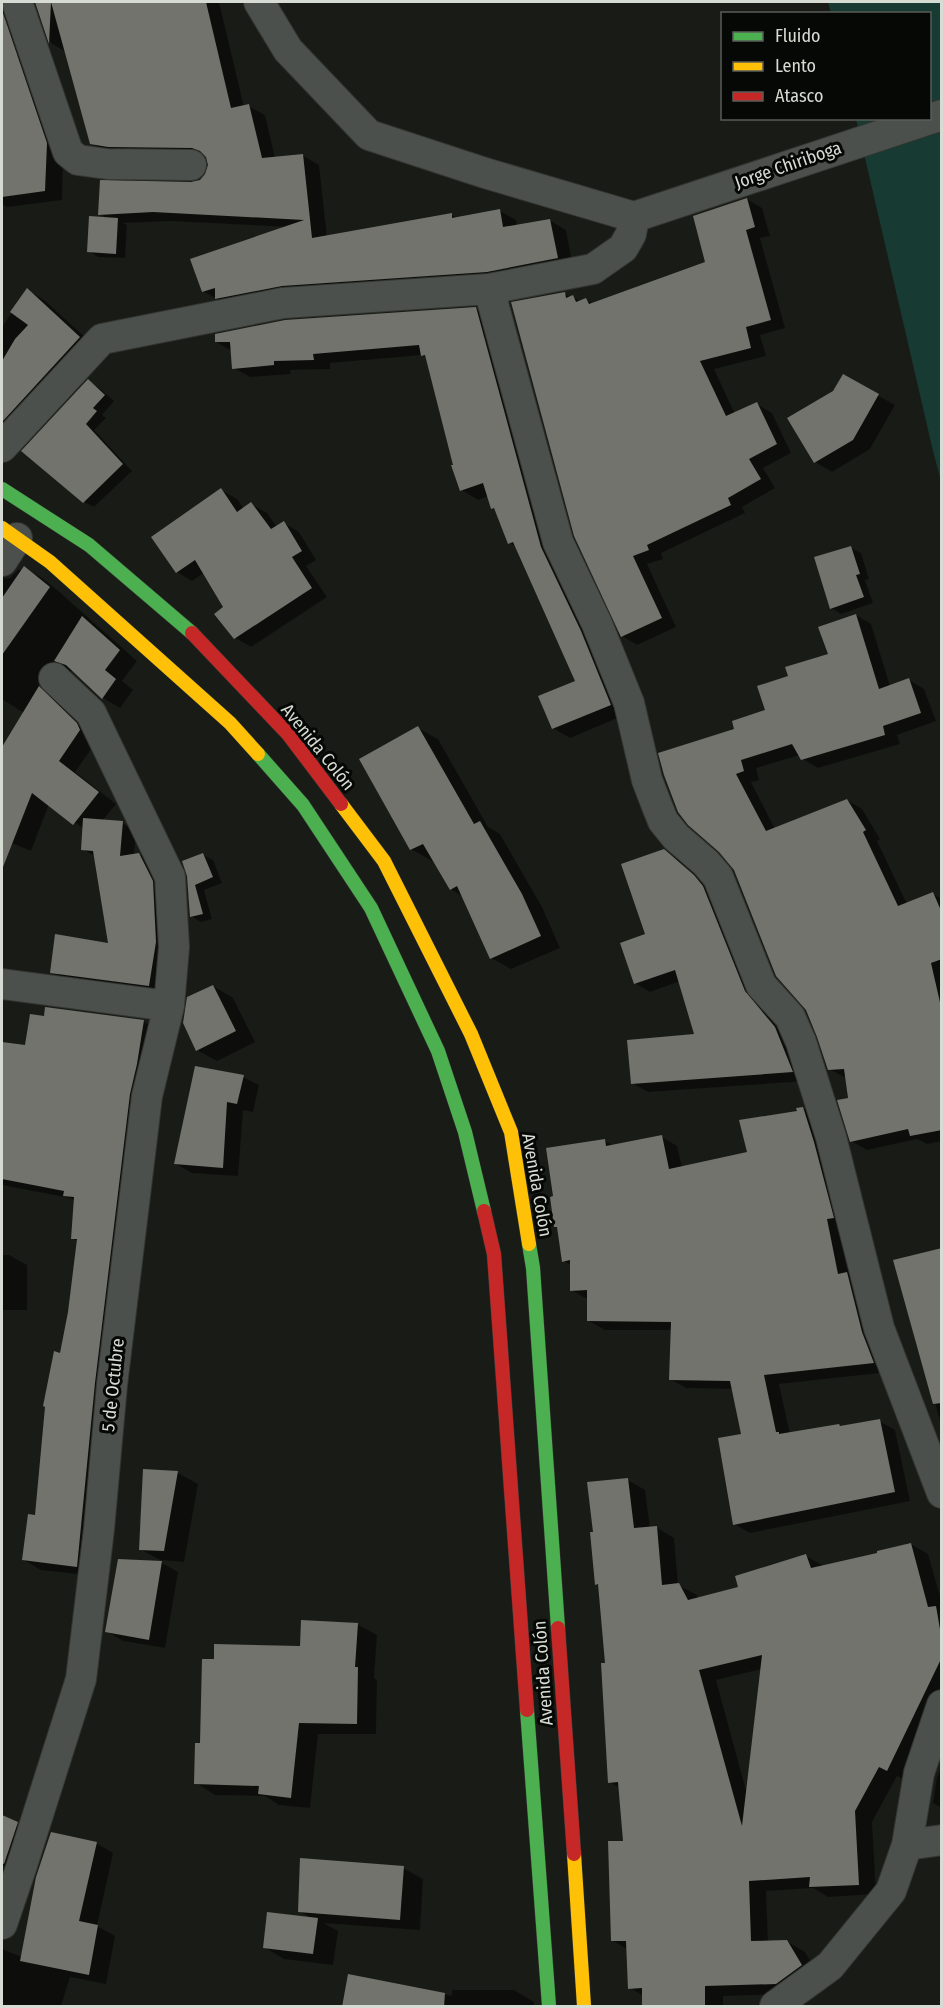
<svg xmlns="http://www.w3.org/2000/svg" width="943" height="2008" font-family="'Fira Sans Condensed',sans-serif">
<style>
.water{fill:#173a32}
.shadow{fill:#0007;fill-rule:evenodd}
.building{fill:#72736d;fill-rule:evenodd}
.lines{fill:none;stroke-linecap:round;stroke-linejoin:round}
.street-casing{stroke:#333631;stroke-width:32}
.fast-casing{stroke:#333631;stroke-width:15}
.slow-casing{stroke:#333631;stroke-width:15}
.jam-casing{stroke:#333631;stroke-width:15}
.street{stroke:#4c504d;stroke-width:30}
.fast{stroke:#4caf50;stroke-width:14}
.slow{stroke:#ffc107;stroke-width:14}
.jam{stroke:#c62828;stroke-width:14}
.labels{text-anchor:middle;stroke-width:6;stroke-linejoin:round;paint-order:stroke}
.street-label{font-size:18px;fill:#d6dbd3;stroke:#050804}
</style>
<rect width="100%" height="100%" fill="#191c16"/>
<path class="water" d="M828,2h113v479l-8,-30 -77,-332 74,-1v-104l-99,-1z"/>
<path class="shadow" d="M2,2h17l44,152 -1,46 -55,7 -5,-3z
M37,2h182l25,105 4,-1 17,9 10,43 27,-3 17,10 8,72 124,-22 7,3 42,-7 16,9 1,6 32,-6 17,10 7,37 -340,41 -30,-17 85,-64 -117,-6 -48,2 4,2 -2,33 -27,-1 -9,-6 20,-32 -9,-5 101,-33 6,-7 3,-9 -2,-9 -82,-1 -18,-2 -17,-10 -25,-91 -15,-9z
M747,199l15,9 8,28 -10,2 25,90 -25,7 6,21 -52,13 21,45 22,-10 15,9 19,40 -28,15 12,20 -33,19 3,6 -84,40 2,6 -16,5 29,63 -39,18 -15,-9 -58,-342 17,7 5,-1 8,4 113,-41z
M27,290l17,10 52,47 -94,97v-117z
M476,309l17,9 134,396 -57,24 -17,-10 24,-46 -60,-135 -7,-4 -13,-33 -4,-2 -4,-12 -11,4 -16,-10 -35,-133 -5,-2 -92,8v6l-40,1 1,4 -41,3 -16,-9 -2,-17 -16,-9z
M843,376l52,29 -25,44 -38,23 -17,-10 19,-70z
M88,381l10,6 16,14 -12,14 4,3 -12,12 38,41 -38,36 -10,-5 -60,-51z
M221,490l16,9 7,10 7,-5 16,9 10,14 7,-4 15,9 17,28 -10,6 21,31 -76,50 -16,-9 -10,-31 -21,-34 -12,8 -15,-9z
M851,548l10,5 8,26 -4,1 8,23 -32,11 -10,-6z
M2,554l2,25 6,-1 9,-9 3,2 2,-3 18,10 14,11 81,72 -15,20 11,9 -13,18 -17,-10 -29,-27h-7l30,70 -22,31 41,32 -14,17 20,2 14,8 -2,24 5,-1 14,8 14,29 -5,102 -96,-13 -14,-8 58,-27 -14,-88 -13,-8 1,-20 -35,-25 -18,47 -29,-12v-89l22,-37 -22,-14z
M856,615l15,9 19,62 19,-6 15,9 12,32 -39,14 3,9 -82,24 -15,-9 -3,-4 -44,13 3,12 -8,2 24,47 72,-29 15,9 18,30 -3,2 30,63 26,-10 9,5v242l-15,3 -10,-5 -50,11 -16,-9 -5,-63 -17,-9 -22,-60 -72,-139 1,-140 31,-19 23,-34 40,-22z
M418,728l20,11 50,88 12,7 42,73 18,41 -49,21 -20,-11 -28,-61 -12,-8 -17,-29 -2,1 -21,-12z
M664,851l15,9 30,26 81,151 17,44 -159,11 -16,-9 64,-48 -16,-54 -30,11 -15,-9z
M203,855l10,5 9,23 -18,7 8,29 -11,3 -10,-6 -2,-41z
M213,986l20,12 22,44 -38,19 -20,-11z
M143,1021l18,11 -66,544 -54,-6 -17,-10 12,-44 25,-162 8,-42 9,-71 -6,-3 3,-37 -5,-3 -68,-13v-142l24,3z
M243,1077l16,8 -6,27 -10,-2 -5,66 -46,-3 -16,-9z
M803,1108l16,9 70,255 -110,12 11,50 89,-13 16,9 15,71 -160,32 -16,-9 9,-89 -10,-46 -47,-1 -16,-9 2,-49h-67l-16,-9 -2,-22 -16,-9v-25l-8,-4 -5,-33 -3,-2v-29l50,-56 9,5 48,-9 15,9 5,21 67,-14z
M942,1249v179l-47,-167z
M2,1255h7l18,10v45h-25z
M145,1471l33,2 20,11 -14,78 -24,-2 -20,-11z
M628,1480l17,10 5,38 6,-1 18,11 4,47 19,10 2,4 41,-11 66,-32 18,10 55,-12 32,-10 17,10 14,49v101l-37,76 -8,-4 -25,46 4,72 -48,3 -15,-9 -47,3 2,51 18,-1 19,11 14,23 -25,19 -71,2v10h-79v-10l-14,-8 -2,-38 -16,-10 12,-98 -4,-54 -11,-6 -3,-117 -6,-79 -3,-2zM762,1669l-15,125 -31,-114z
M119,1561l43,2 16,9 -13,76 -42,-7 -17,-10z
M357,1624l20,11 -3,43 3,2 -1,54h-58l-8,74 -31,-3 -14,-9 -50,-1 -19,-12 6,-39 100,-97z
M942,1765v43l-9,-5 4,-25z
M2,1817l35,18 -13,40 -22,-10z
M96,1843l17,10 -16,73 18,10 -9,48 -36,-7 -9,29h-59v-57l20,8z
M403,1868l20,11 -3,51 -97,-7 15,8 -5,34 -49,-6 -20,-12 49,-28 -14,-8z
M349,1976l103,20v-6h62l20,12v4h-191z"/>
<path class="building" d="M35,2h16l-2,42z
M51,2h155l25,106 18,-4 13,54 41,-4 9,84 140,-25v5l48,-9 3,18 47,-8 8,39 -71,14 -205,14 -67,13v-11l-13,4 -12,-33 114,-39 -151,-8 -55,3 2,-35 91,2 9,-2 5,-6 3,-9 -2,-8 -6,-6 -8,-3 -84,-1 -18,-3z
M2,10l45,133 -2,48 -43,6z
M747,198l8,29 -9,3 25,90 -25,7 5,21 -51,13 26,55 31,-14 20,42 -28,15 12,20 -33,19 3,7 -84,40 2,5 -16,6 29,62 -41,19 -47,-101 -63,-234 54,-10 1,6 7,-3 3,7 10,-4 3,6 116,-42 -12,-46z
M89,216l29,2 -2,36 -29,-2z
M27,288l53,49 -78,85v-61l13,-22 13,-14 -18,-13z
M476,307l65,240 40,84 30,74 -59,24 -14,-33 37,-15 -62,-139 -5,2 -14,-36 -3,1 -8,-26 -23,8 -9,-26h2l-28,-110 -4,1 -2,-11 -106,9 1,6 -40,1v4l-42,4 -2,-27h-15v-8l70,-14z
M843,374l36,20 -26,46 -39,23 -27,-45 46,-27z
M88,379l17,16 -12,13 4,3 -11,13 37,40 -40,39 -62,-52z
M221,488l16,24 14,-10 20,27 13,-8 18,30 -10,6 20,31 -78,51 -20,-25 9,-7 -28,-47 -19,13 -25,-36z
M851,546l9,28 -4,1 8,22 -34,12 -16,-52z
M24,566l26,21 -48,68v-57z
M856,614l23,75 30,-11 12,35 -38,13 2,9 -84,25 -9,-16 -51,16 3,11 -8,3 30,57 81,-32 19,31 -3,2 35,74 35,-14 9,21v46l-11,4 11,48v119l-32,6 -2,-7 -58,13 -13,-42 11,-2 -4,-29 -16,1 -11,-33 -11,-27 -30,-34 -42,-106 -15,-18 -31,-27 -10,-13 -14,-37 -6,-22 76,-24 -2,-8 33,-11 -8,-24 31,-10 -3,-9 43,-13 -10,-27z
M82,616l38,34 -15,20 11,9 -14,20 -36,-34 -12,-4z
M39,686l38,37 3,7 -21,31 40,31 -26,33 -41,-32 -29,74h-1v-120z
M418,726l56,98 6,-3 42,73 19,42 -51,23 -33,-73 -7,4 -27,-46 -13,6 -51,-91z
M83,818l40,3 -3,35 19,-3 14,28 3,61 -7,44 -99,-13 5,-39 53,9 -15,-92 -12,-1z
M664,849l30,26 9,11 42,105 30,36 18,45 -162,12 -4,-44 67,-6 -19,-64 -41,14 -14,-41 25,-9 -24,-70z
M203,853l10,24 -18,8 8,29 -13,3 -3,-41 -5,-15z
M213,985l23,46 -40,20 -13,-28 4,-26z
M45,1007l99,13 -7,44 -7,30 -35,289 -18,184 -55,-7 6,-46 7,1 10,-108 -2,-1 11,-55 6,2 8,-41 9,-73h-6l3,-42 -11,-1 1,-5 -62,-12v-137l23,3 5,-31 14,2z
M195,1066l49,9 -7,29 -10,-2 -4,66 -49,-4z
M803,1107l11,35 20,76 -7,1 11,55 9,-2 15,60 12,31 -110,12 12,57h3v2l60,-10 1,2 40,-7 15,73 -162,33 -15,-87 23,-4 -11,-53 -61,-1 2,-58 -84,-1v-31l-17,1v-31l-8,2 -5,-35h-3l-4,-30 3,-1 -7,-48 59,-9 1,7 56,-11 7,34 78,-17 -8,-32 58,-9 -1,-3z
M942,1248v155l-9,1 -40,-144z
M143,1469l35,2 -14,80 -25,-1z
M628,1478l6,50 23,-2 5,59 17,-2 9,17 50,-13 -3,-11 71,-22 5,14 66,-15v-2l34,-8 17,64 8,-1 6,35v16l-55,114 -8,-4 -24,44 4,74 -50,2 1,-10 -61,4 2,60 36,-1 15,25 -26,19 -71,2v21h-63v-19l-14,1 -2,-48h-15l-3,-100h15l-5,-59 -10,1 -7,-120h4l-7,-79 -3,1 -5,-53h3l-6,-50zM762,1655l-20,171 -43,-156z
M118,1559l44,2 -13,79 -44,-8z
M301,1620l57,3 -3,44h3l-1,57 -58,-1 -8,75 -33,-4 1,-8 -65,-2 1,-41h5l2,-84h12v-15l86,2z
M2,1815l16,7 -14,42 -2,-1z
M51,1832l46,10 -18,79 19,4 -9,50 -69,-14 16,-84z
M300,1858l104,8 -4,54 -102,-8z
M267,1912l51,6 -5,36 -50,-6z
M348,1974l97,19 -1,14h-102z"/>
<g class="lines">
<defs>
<path id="street" d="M17,2l51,150 10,8 29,4 84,1
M259,2l29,48 81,85 116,38 149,44
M634,217l308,-102
M489,289l69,253 39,82 32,79 18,77 10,26 6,15 13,16 30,26 12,14 43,108 29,32 11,25 30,95 48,191 63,165
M2,447l100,-108 181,-36 206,-14 104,-20 30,-21 8,-14 3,-17
M2,561l15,-23
M54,678l37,35 79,164 4,70 -5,59
M2,984l167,22 -22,90 -35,289 -13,144 -18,150 -59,186 -20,59
M907,1845l35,-5
M775,2006l55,-40 61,-75 16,-46 12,-72 23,-68"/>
<path id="fast" d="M2,489l87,56 103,88
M258,754l45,51 68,103 67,143 27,81 19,79
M529,1244l4,24 25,360
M527,1710l22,296"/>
<path id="slow" d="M2,528l48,34 180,161 28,31
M341,804l43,57 87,173 40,98 18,112
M574,1854l10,152"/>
<path id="jam" d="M192,633l96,101 53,70
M484,1211l10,43 33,456
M558,1628l16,226"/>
</defs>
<use href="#street" class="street-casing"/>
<use href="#fast" class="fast-casing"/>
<use href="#slow" class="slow-casing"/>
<use href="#jam" class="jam-casing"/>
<use href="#street" class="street"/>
<use href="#fast" class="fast"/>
<use href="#slow" class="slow"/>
<use href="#jam" class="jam"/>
</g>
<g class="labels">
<g class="street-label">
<text transform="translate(788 165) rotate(-19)" y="6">Jorge Chiriboga</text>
<text transform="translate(318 747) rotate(51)" y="6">Avenida Colón</text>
<text transform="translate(537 1185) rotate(80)" y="6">Avenida Colón</text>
<text transform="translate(113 1385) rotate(-84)" y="6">5 de Octubre</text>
<text transform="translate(543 1673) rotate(-94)" y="6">Avenida Colón</text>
</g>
</g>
<rect width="943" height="2008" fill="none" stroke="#d6dbd3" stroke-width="6"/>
<rect x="721" y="12" width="210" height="108" fill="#050804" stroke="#595c57" stroke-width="1.5"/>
<rect x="733" y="32" width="30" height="9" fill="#4caf50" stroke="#595c57" stroke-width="1.5"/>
<text x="775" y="42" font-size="18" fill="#d6dbd3">Fluido</text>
<rect x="733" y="62" width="30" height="9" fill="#ffc107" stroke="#595c57" stroke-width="1.5"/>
<text x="775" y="72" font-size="18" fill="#d6dbd3">Lento</text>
<rect x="733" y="92" width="30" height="9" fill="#c62828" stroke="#595c57" stroke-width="1.5"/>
<text x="775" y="102" font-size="18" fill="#d6dbd3">Atasco</text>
</svg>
